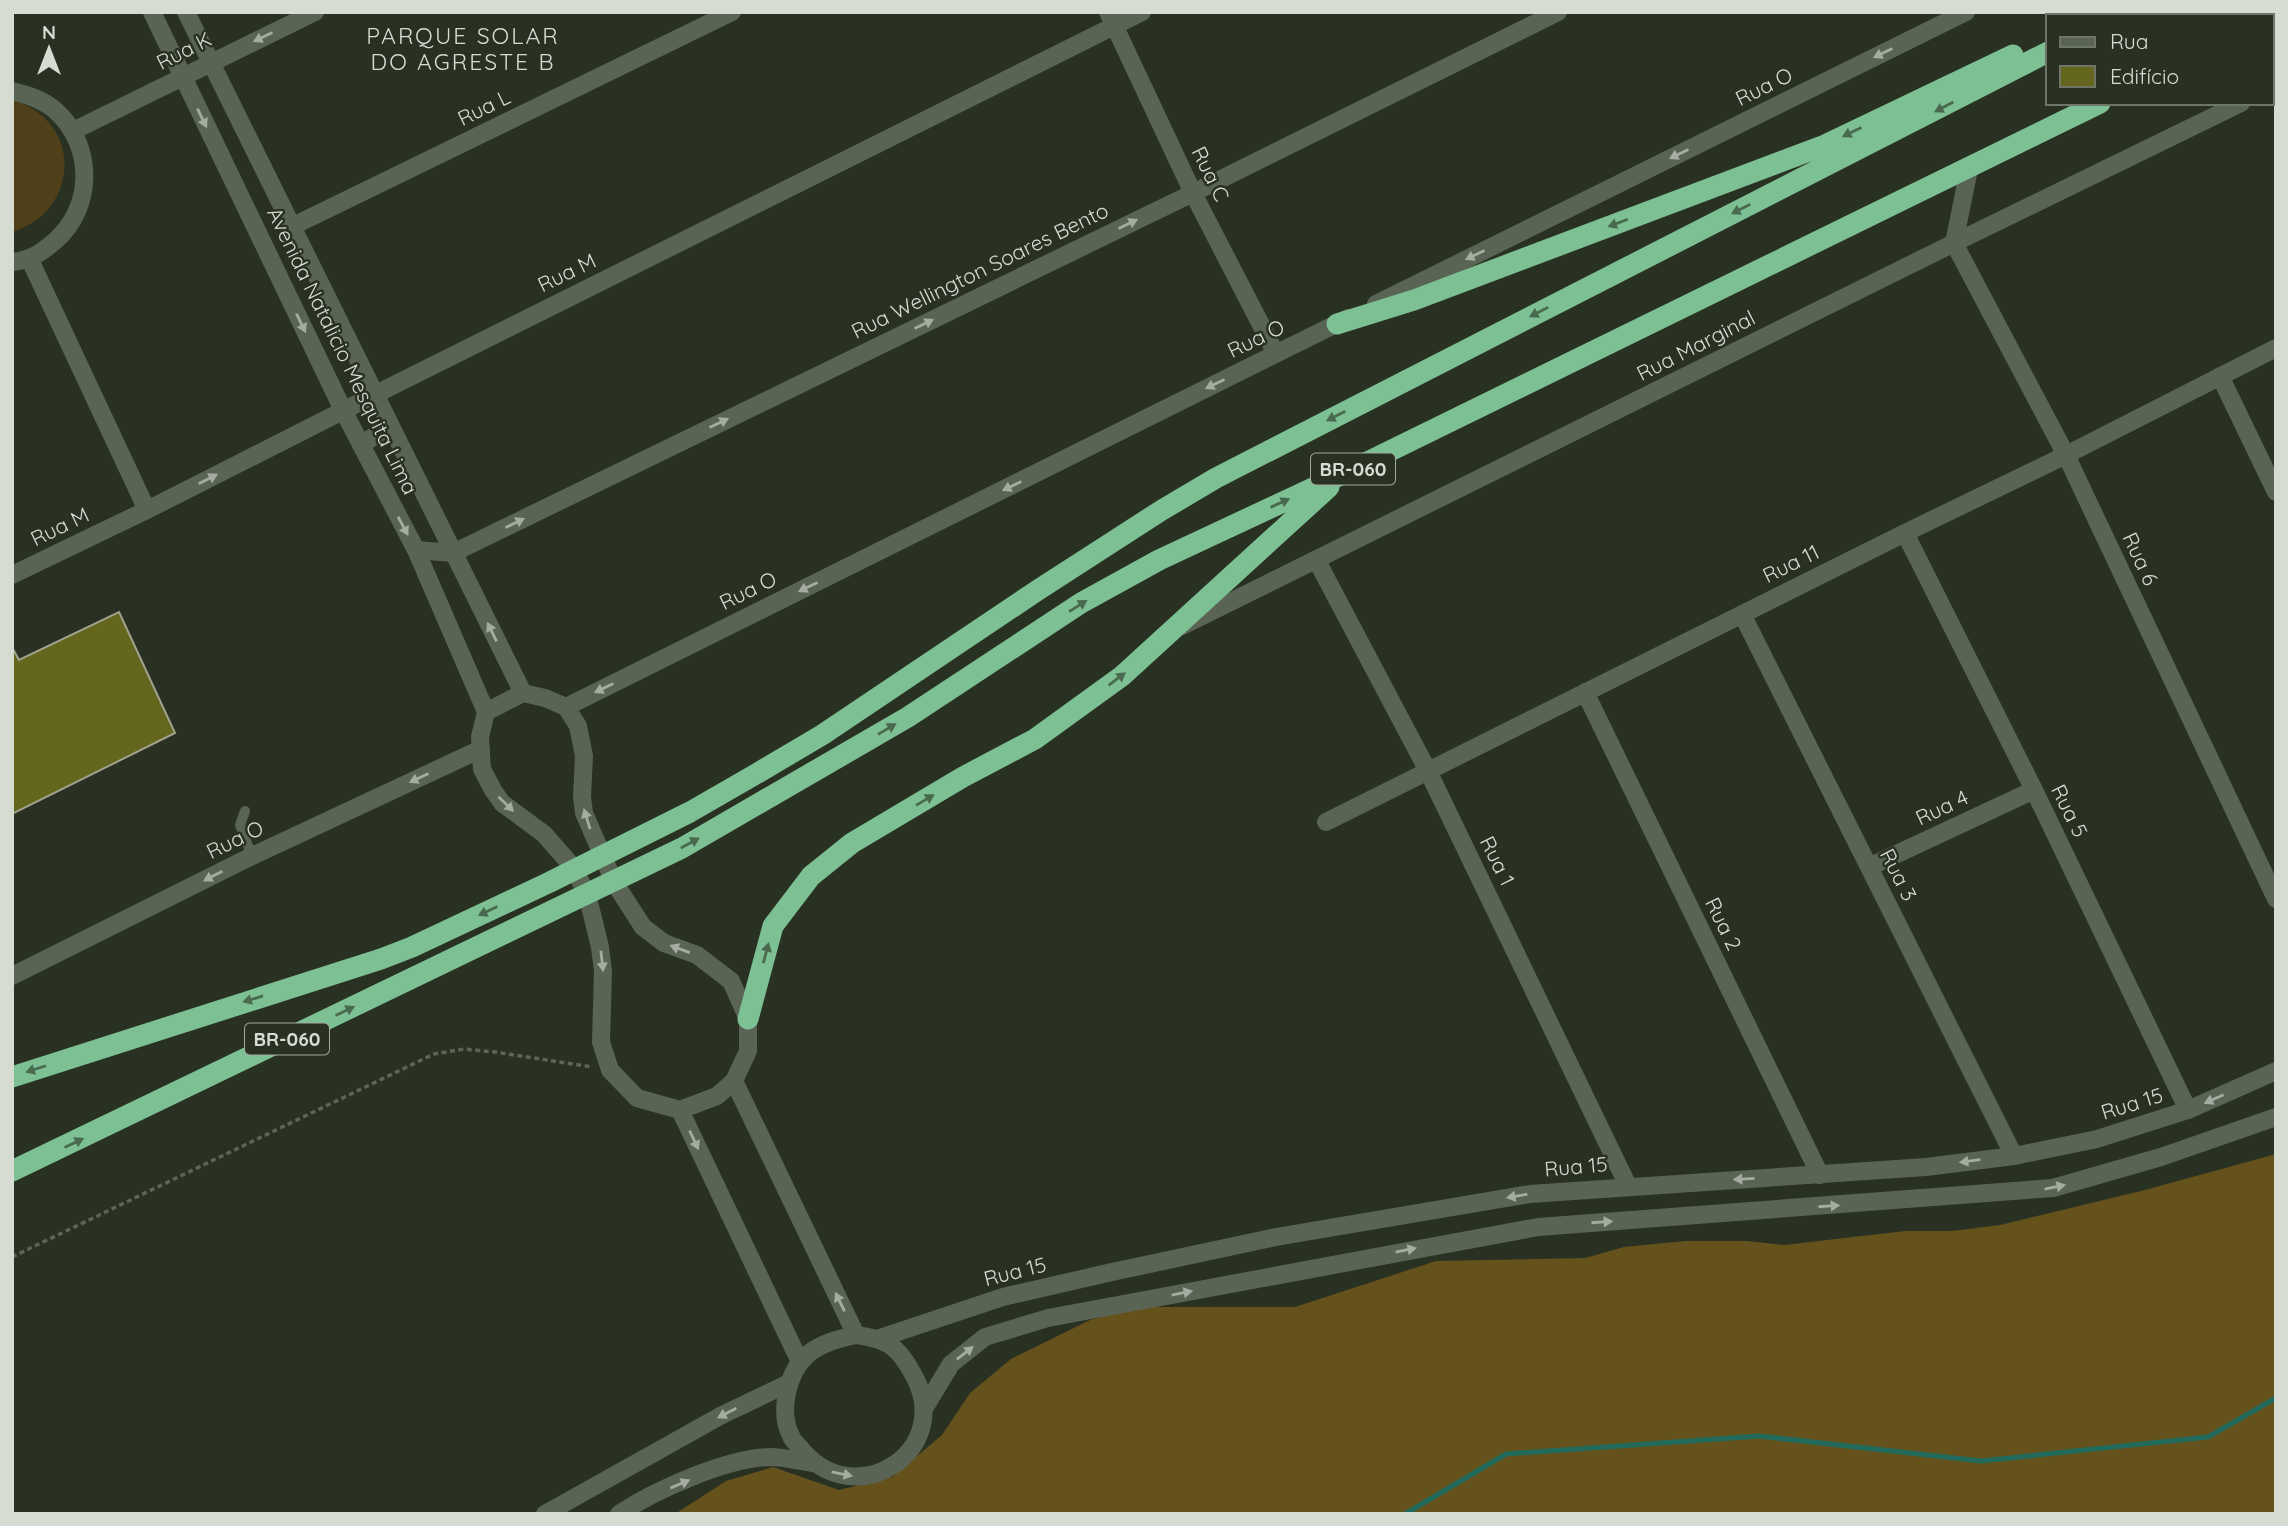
<svg xmlns="http://www.w3.org/2000/svg" width="2288" height="1526" font-family="Quicksand,sans-serif">
<style>
.green{fill:#4f4019}
.forest{fill:#64511c}
.lines{fill:none;stroke-linecap:round;stroke-linejoin:round}
.stream{stroke:#226a5b;stroke-width:5}
.building{fill:#64661e;stroke:#a0a28e;stroke-width:2}
.path{stroke:#5d6458;stroke-width:3.5;stroke-dasharray:5 3.5;stroke-linecap:butt}
.service{stroke:#5a6454;stroke-width:10}
.minor{stroke:#5a6454;stroke-width:18}
.tertiary{stroke:#5a6454;stroke-width:18}
.motorway{stroke:#7cc093;stroke-width:21}
.oneway{fill:#a5aca0}
.oneway2{fill:#4a6a50}
.labels{text-anchor:middle;stroke-width:5;stroke-linejoin:round;paint-order:stroke}
.shield{fill:#293123;stroke:#a3a99e;stroke-width:2}
.shield-label{font-size:19px;font-weight:bold;fill:#d7dcd3}
.street-label{font-size:21px;fill:#d7dcd3;stroke:#293123}
.neighbourhood-label{font-size:23px;letter-spacing:2px;fill:#d7dcd3;stroke:#293123}
</style>
<rect width="100%" height="100%" fill="#293123"/>
<path class="green" d="M12,100c71,20 69,111 0,132z"/>
<path class="forest" d="M2276,1154v360h-1601l51,-33 47,-14 66,23 53,-13 50,-42 28,-42 41,-34 79,-39 50,-13h155l141,-46 149,-3 39,-11 62,-6h61l37,4 121,-14h47l48,-6 145,-35z"/>
<g class="lines">
<path class="stream" d="M1405,1514l101,-60 253,-18 222,25 227,-24 68,-39"/>
</g>
<path class="building" d="M119,612l56,121 -163,81v-167l7,13z"/>
<g class="lines">
<path class="path" d="M12,1257l422,-203 30,-5 31,3 97,15"/>
<path class="service" d="M245,811l-5,14 12,31"/>
<path class="minor" d="M1108,12l85,181 83,161
M2272,88l4,-2
M12,91c16,4 32,9 44,20 38,35 38,96 -1,130 -14,12 -24,19 -43,21
M73,131l242,-119
M1969,169l-15,74 112,212 210,444
M293,226l439,-214
M29,258l118,252
M1376,304l590,-292
M2220,376l56,116
M1905,533l129,257 154,320
M416,550l37,3 740,-360 365,-181
M1317,561l111,210 200,415
M12,575l135,-65 227,-115 768,-383
M1742,614l272,542
M1182,626l772,-383 287,-140
M1585,692l235,483
M566,707l782,-389
M1326,822l579,-289 161,-78 210,-107
M1869,867l165,-77"/>
<path class="tertiary" d="M152,12l191,398 73,140 70,162
M186,12l337,681
M361,445l28,-19
M12,976l240,-120 229,-107
M734,1081l122,254c31,4 42,11 57,39 43,75 -56,141 -111,76 -3,-4 -8,-8 -10,-12 -14,-25 -5,-65 15,-83 13,-12 32,-16 49,-20
M680,1110l37,-14 17,-15 14,-30v-32l-17,-38 -34,-26 -33,-12 -21,-16 -29,-45 -30,-69 -2,-16 2,-41 -6,-30 -12,-19 -21,-9 -22,-5 -37,19 -6,25 2,32 11,21 9,13 42,31 29,33 14,27 13,53 3,24 -2,71 9,28 27,28 43,12 120,252
M880,1338l123,-41 109,-25 164,-35 254,-43 396,-27 88,-11 83,-17 91,-29 88,-39
M925,1407l26,-43 34,-27 63,-19 490,-91 515,-39 108,-31 115,-40
M545,1514l177,-99 67,-32
M619,1514c36,-24 108,-56 151,-57 14,0 29,4 43,6"/>
<path class="motorway" d="M2121,16l8,-4
M2269,16l6,-4
M1337,324l77,-24 411,-155 188,-90
M748,1019l25,-93 38,-50 41,-33 111,-66 72,-38 87,-63 207,-189
M12,1077l369,-118 31,-12 138,-65 140,-70 66,-38 66,-39 216,-145 124,-80 54,-32 832,-426
M12,1171l670,-323 226,-131 173,-114 78,-43 186,-87 755,-370"/>
</g>
<defs><path id="oneway-solid" d="M-6-.8H1V-3.2L6.5 0L1 3.2V.8H-6Z" transform="scale(1.75)"/></defs>
<g class="oneway">
<use href="#oneway-solid" transform="translate(263 37) rotate(154)"/>
<use href="#oneway-solid" transform="translate(1883 53) rotate(154)"/>
<use href="#oneway-solid" transform="translate(202 118) rotate(64)"/>
<use href="#oneway-solid" transform="translate(1679 154) rotate(154)"/>
<use href="#oneway-solid" transform="translate(1128 224) rotate(-26)"/>
<use href="#oneway-solid" transform="translate(1475 255) rotate(154)"/>
<use href="#oneway-solid" transform="translate(301 323) rotate(64)"/>
<use href="#oneway-solid" transform="translate(924 324) rotate(-26)"/>
<use href="#oneway-solid" transform="translate(1215 384) rotate(154)"/>
<use href="#oneway-solid" transform="translate(719 423) rotate(-26)"/>
<use href="#oneway-solid" transform="translate(208 479) rotate(-27)"/>
<use href="#oneway-solid" transform="translate(1012 486) rotate(154)"/>
<use href="#oneway-solid" transform="translate(515 523) rotate(-26)"/>
<use href="#oneway-solid" transform="translate(403 526) rotate(62)"/>
<use href="#oneway-solid" transform="translate(808 587) rotate(154)"/>
<use href="#oneway-solid" transform="translate(492 632) rotate(-116)"/>
<use href="#oneway-solid" transform="translate(604 688) rotate(154)"/>
<use href="#oneway-solid" transform="translate(419 778) rotate(155)"/>
<use href="#oneway-solid" transform="translate(506 804) rotate(44)"/>
<use href="#oneway-solid" transform="translate(587 819) rotate(-107)"/>
<use href="#oneway-solid" transform="translate(213 876) rotate(153)"/>
<use href="#oneway-solid" transform="translate(680 949) rotate(-160)"/>
<use href="#oneway-solid" transform="translate(602 961) rotate(84)"/>
<use href="#oneway-solid" transform="translate(2214 1099) rotate(156)"/>
<use href="#oneway-solid" transform="translate(694 1140) rotate(65)"/>
<use href="#oneway-solid" transform="translate(1970 1161) rotate(173)"/>
<use href="#oneway-solid" transform="translate(1744 1179) rotate(177)"/>
<use href="#oneway-solid" transform="translate(2055 1187) rotate(-11)"/>
<use href="#oneway-solid" transform="translate(1517 1196) rotate(170)"/>
<use href="#oneway-solid" transform="translate(1829 1206) rotate(-4)"/>
<use href="#oneway-solid" transform="translate(1602 1222) rotate(-4)"/>
<use href="#oneway-solid" transform="translate(1406 1250) rotate(-11)"/>
<use href="#oneway-solid" transform="translate(1182 1293) rotate(-11)"/>
<use href="#oneway-solid" transform="translate(840 1302) rotate(-116)"/>
<use href="#oneway-solid" transform="translate(965 1353) rotate(-38)"/>
<use href="#oneway-solid" transform="translate(727 1413) rotate(153)"/>
<use href="#oneway-solid" transform="translate(842 1474) rotate(11)"/>
<use href="#oneway-solid" transform="translate(680 1484) rotate(-23)"/>
</g>
<g class="oneway2">
<use href="#oneway-solid" transform="translate(1944 107) rotate(152)"/>
<use href="#oneway-solid" transform="translate(1852 132) rotate(154)"/>
<use href="#oneway-solid" transform="translate(1741 209) rotate(153)"/>
<use href="#oneway-solid" transform="translate(1618 223) rotate(159)"/>
<use href="#oneway-solid" transform="translate(1539 312) rotate(153)"/>
<use href="#oneway-solid" transform="translate(1336 416) rotate(153)"/>
<use href="#oneway-solid" transform="translate(1280 503) rotate(-25)"/>
<use href="#oneway-solid" transform="translate(1078 606) rotate(-32)"/>
<use href="#oneway-solid" transform="translate(1117 679) rotate(-37)"/>
<use href="#oneway-solid" transform="translate(887 729) rotate(-31)"/>
<use href="#oneway-solid" transform="translate(925 800) rotate(-31)"/>
<use href="#oneway-solid" transform="translate(690 843) rotate(-29)"/>
<use href="#oneway-solid" transform="translate(488 911) rotate(155)"/>
<use href="#oneway-solid" transform="translate(766 953) rotate(-75)"/>
<use href="#oneway-solid" transform="translate(253 999) rotate(163)"/>
<use href="#oneway-solid" transform="translate(345 1011) rotate(-26)"/>
<use href="#oneway-solid" transform="translate(36 1069) rotate(162)"/>
<use href="#oneway-solid" transform="translate(74 1143) rotate(-26)"/>
</g>
<g class="labels">
<g class="shield">
<rect x="1311" y="453.5" width="84" height="31" rx="5"/>
<rect x="245" y="1023.5" width="84" height="31" rx="5"/>
</g>
<g class="shield-label">
<text x="1353" y="476">BR-060</text>
<text x="287" y="1046">BR-060</text>
</g>
<g class="street-label">
<text transform="translate(184 51) rotate(-27)" y="7">Rua K</text>
<text transform="translate(1764 87) rotate(-26)" y="7">Rua O</text>
<text transform="translate(484 108) rotate(-26)" y="7">Rua L</text>
<text transform="translate(1210 174) rotate(64)" y="7">Rua C</text>
<text transform="translate(980 271) rotate(-26)" y="7">Rua Wellington Soares Bento</text>
<text transform="translate(567 273) rotate(-26)" y="7">Rua M</text>
<text transform="translate(1256 339) rotate(-26)" y="7">Rua O</text>
<text transform="translate(1696 346) rotate(-27)" y="7">Rua Marginal</text>
<text transform="translate(342 351) rotate(64)" y="7">Avenida Natalicio Mesquita Lima</text>
<text transform="translate(60 527) rotate(-26)" y="7">Rua M</text>
<text transform="translate(2140 559) rotate(65)" y="7">Rua 6</text>
<text transform="translate(1791 564) rotate(-26)" y="7">Rua 11</text>
<text transform="translate(748 591) rotate(-26)" y="7">Rua O</text>
<text transform="translate(1942 808) rotate(-25)" y="7">Rua 4</text>
<text transform="translate(2069 811) rotate(64)" y="7">Rua 5</text>
<text transform="translate(235 840) rotate(-26)" y="7">Rua O</text>
<text transform="translate(1497 861) rotate(64)" y="7">Rua 1</text>
<text transform="translate(1898 875) rotate(63)" y="7">Rua 3</text>
<text transform="translate(1723 924) rotate(64)" y="7">Rua 2</text>
<text transform="translate(2132 1104) rotate(-17)" y="7">Rua 15</text>
<text transform="translate(1576 1167) rotate(-5)" y="7">Rua 15</text>
<text transform="translate(1015 1272) rotate(-14)" y="7">Rua 15</text>
</g>
<g class="neighbourhood-label">
<text x="463" y="44">PARQUE SOLAR<tspan x="463" dy="26">DO AGRESTE B</tspan></text>
</g>
</g>
<rect width="2288" height="1526" fill="none" stroke="#d7dcd3" stroke-width="28"/>
<rect x="2046" y="14" width="228" height="91" fill="#293123" stroke="#6f7569" stroke-width="2"/>
<rect x="2060" y="37" width="35" height="10" fill="#5a6454" stroke="#6f7569" stroke-width="2"/>
<text x="2110" y="49" font-size="21" fill="#d7dcd3">Rua</text>
<rect x="2060" y="66" width="35" height="21" fill="#64661e" stroke="#6f7569" stroke-width="2"/>
<text x="2110" y="84" font-size="21" fill="#d7dcd3">Edifício</text>
<g transform="translate(49 49)" stroke="#293123" stroke-width="5" paint-order="stroke">
<path d="M0-5L12 26L0 18L-12 26Z" fill="#d7dcd3"/>
<text y="-10" font-size="19" font-weight="bold" text-anchor="middle" fill="#d7dcd3">N</text>
</g>
</svg>
